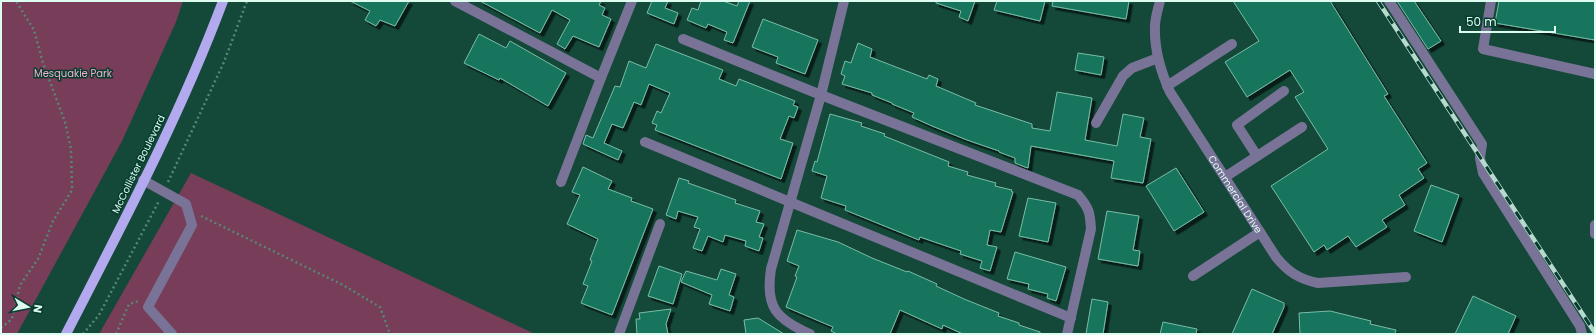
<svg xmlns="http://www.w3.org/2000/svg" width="1596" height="335" font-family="Poppins,sans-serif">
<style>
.green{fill:#773d59}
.building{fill:#12745c;stroke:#7bbda6;filter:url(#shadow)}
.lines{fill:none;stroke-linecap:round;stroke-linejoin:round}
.path{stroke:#588577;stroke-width:2.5;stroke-dasharray:2 3;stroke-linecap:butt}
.minor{stroke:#797497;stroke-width:10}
.major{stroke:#b3a9ef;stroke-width:10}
.rail-casing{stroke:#b6dace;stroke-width:4.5}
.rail{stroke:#063d2f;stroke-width:3;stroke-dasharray:9;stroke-linecap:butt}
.labels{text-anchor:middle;stroke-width:3;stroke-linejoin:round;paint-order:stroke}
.park-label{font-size:10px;fill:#f4b0cf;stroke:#063d2f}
.street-label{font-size:10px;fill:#ddfdf1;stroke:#063d2f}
</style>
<defs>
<filter id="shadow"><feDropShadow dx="3.5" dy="3.5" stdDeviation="0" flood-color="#0009"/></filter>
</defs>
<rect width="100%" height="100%" fill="#144839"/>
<path class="green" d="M1,1h182l-7,21 -54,119 -105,193h-16z
M191,173l344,161h-436z"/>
<path class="building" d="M350,1h59l-14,25 -15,-6 -4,6 -11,-6 5,-9z
M480,1h121l-2,4 6,3 -3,7 9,4 -12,28 -26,-11 -8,13 -8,-5 13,-24 -18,-10 -12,23z
M652,1h16l-3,7 13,5 -4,11 -27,-11z
M701,1h22l14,5 2,-5h11l-17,42 -9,-3 3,-8 -19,-8 -2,4 -19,-8 5,-12 6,2z
M936,1h39l-7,20 -9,-4 2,-6 -25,-8z
M997,1h48l-5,20 -46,-11z
M1053,1h76l-3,18 -74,-13z
M1233,1h97l58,93 -4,2 43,67 -9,6 6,9 -25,17 6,10 -23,15 5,7 -31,20 -8,-11 -21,14 -3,-5 -10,7 -43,-66 57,-37 -33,-52 9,-5 -14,-22 -43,27 -22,-35 34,-21z
M1397,1h17l27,40 -13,8z
M1499,1h96v39l-100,-17z
M763,19l55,21 -13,34 -29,-11 2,-6 -26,-10z
M479,34l27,14 4,-7 56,32 -18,33 -48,-28 -1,2 -35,-17z
M858,43l14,6 -2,8 57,22 2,-4 9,4 -2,7 40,17 -1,2 57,19v4l18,3 7,-39 35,6 -7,42 32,6 6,-32 21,4 -4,19 11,2 -8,44 -32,-5 3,-17 -83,-15 -3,22 -3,-1 -10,-4v-5l-16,-6v-1l-32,-11 -35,-14 -20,-9 2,-4 -22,-9v-1l-20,-8v-2l-30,-9 3,-8 -4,-2 4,-13 6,2z
M656,44l67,26 -4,9 17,7 3,-7 56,22 -2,4 5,2 -4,11 -5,-2 -9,23 13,4 -12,36 -126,-49 2,-5 -5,-2 5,-12 4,2 9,-20 -21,-9 -8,21 -7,-3 -11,26 -11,-4 -8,19 18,8 -4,9 -35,-16 3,-9 7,3 22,-52 5,1 9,-26 17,7z
M1078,53l26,4 -3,18 -26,-5z
M830,114l32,9 -1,3 24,8 -1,2 65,26 -1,4 20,6 -1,3 29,8 -1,3 17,4 -1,1 2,1 -12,40 -11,-2 -3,15 10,2 -7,24 -10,-3 2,-7 -22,-7 1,-3 -41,-14 -1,3 -74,-30 1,-4 -25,-8 6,-22 -15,-5 3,-10 2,1z
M583,167l29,14 -4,8 24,9 -1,3 22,8 -41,106 -31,-12 7,-17 -5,-2 9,-23 -2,-1 8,-21 -31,-15 13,-29 -8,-3z
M1176,168l28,44 -30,19 -28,-45z
M679,178l10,3 -1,2 48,17 -1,3 25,8 -4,11 8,2 -5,13 4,1 -4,13 -14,-5 1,-5 -21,-6 -2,7 -15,-6 -6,15 -9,-3 7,-19 -6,-2 4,-10 -20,-6 -2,8 -10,-4z
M1431,185l28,10 -17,47 -28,-11z
M1028,198l28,5 -8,39 -29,-6z
M1107,211l32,5 -6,34 7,1 -2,15 -40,-7z
M797,230l41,12 34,16 35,14 1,-1 29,13 -1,2 28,13 35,14 -1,3 21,7v2l21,7v2h-77l-20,-9 -1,4 -42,-19 -10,24h-53l-6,-3 2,-4 -47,-20 11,-30 -2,-1 4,-10 -12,-5z
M1015,252l51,15 -10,34 -9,-3 1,-4 -20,-5 1,-5 -22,-5z
M659,266l23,8 -9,30 -25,-8z
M721,269l15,5 -7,21 5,2 -4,14 -21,-7 3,-9 -31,-13 5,-11 31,9z
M1252,289l32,14v4l-12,27h-40z
M1473,296l43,20 -8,18h-53z
M1092,299l16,3 -5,32h-17z
M671,309l-5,15 2,10h-31l-1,-15h4l-1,-6z
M1330,311l41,10 -1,3 26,6 -1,4h-95l-1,-21z
M758,318l26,16h-38l-2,-14z
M1163,322l34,7 -1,5h-36z"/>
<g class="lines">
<path class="path" d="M168,182l56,-120 23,-61
M201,216l142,69 37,22 10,27
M1,328l11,-9 8,-34 18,-26 15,-38 19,-31 -1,-41 -6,-27 -22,-59 -9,-33 -18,-29
M83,334l16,-19 60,-114
M116,334l13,-30 10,-3"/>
<g class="minor">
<path d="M455,1l146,77"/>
<path id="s1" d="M1160,1c-2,8 -5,17 -5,25 -1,23 6,46 15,66l106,165c12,15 23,22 42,26l88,-6"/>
<path d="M1389,1l93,143 -2,14 3,15 97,153 2,8"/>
<path d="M1491,1l-8,48 112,25"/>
<path d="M683,39l138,56 257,100c11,13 12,17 13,34l-24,105"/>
<path d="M1167,86l65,-42"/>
<path d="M1096,123l27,-47 9,-8 26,-10"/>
<path d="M645,142l426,176"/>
<path d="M1257,156l-20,-31 47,-34"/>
<path d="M1225,177l77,-50"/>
<path d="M143,180l43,24 6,21 -44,82 24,27"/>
<path d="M561,182l40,-104 31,-77"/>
<path d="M1595,225v9"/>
<path d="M1193,276l67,-44"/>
<path d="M619,334l41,-110"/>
<path d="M810,334c-34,-15 -45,-27 -39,-65l50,-174 23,-94"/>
</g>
<path class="major" d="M66,334c56,-109 114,-218 157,-333"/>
<defs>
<path id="rail" d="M1378,1l217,332"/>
</defs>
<use href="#rail" class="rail-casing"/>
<use href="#rail" class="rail"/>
</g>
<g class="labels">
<g class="park-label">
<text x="73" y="77">Mesquakie Park</text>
</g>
<g class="street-label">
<text transform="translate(138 164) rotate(-64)" y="4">McCollister Boulevard</text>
<text dy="4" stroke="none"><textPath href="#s1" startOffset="215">Commercial Drive</textPath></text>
</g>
</g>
<rect width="1596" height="335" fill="none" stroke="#ddfdf1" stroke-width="4"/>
<g transform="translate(28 307) rotate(100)" stroke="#063d2f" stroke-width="3" paint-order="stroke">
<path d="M0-3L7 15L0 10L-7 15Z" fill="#ddfdf1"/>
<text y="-6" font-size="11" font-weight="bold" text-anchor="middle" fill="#ddfdf1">N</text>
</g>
<path d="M1460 26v6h95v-6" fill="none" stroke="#ddfdf1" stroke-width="2"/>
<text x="1466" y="26" font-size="12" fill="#ddfdf1" stroke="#063d2f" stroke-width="3" paint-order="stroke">50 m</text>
</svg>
